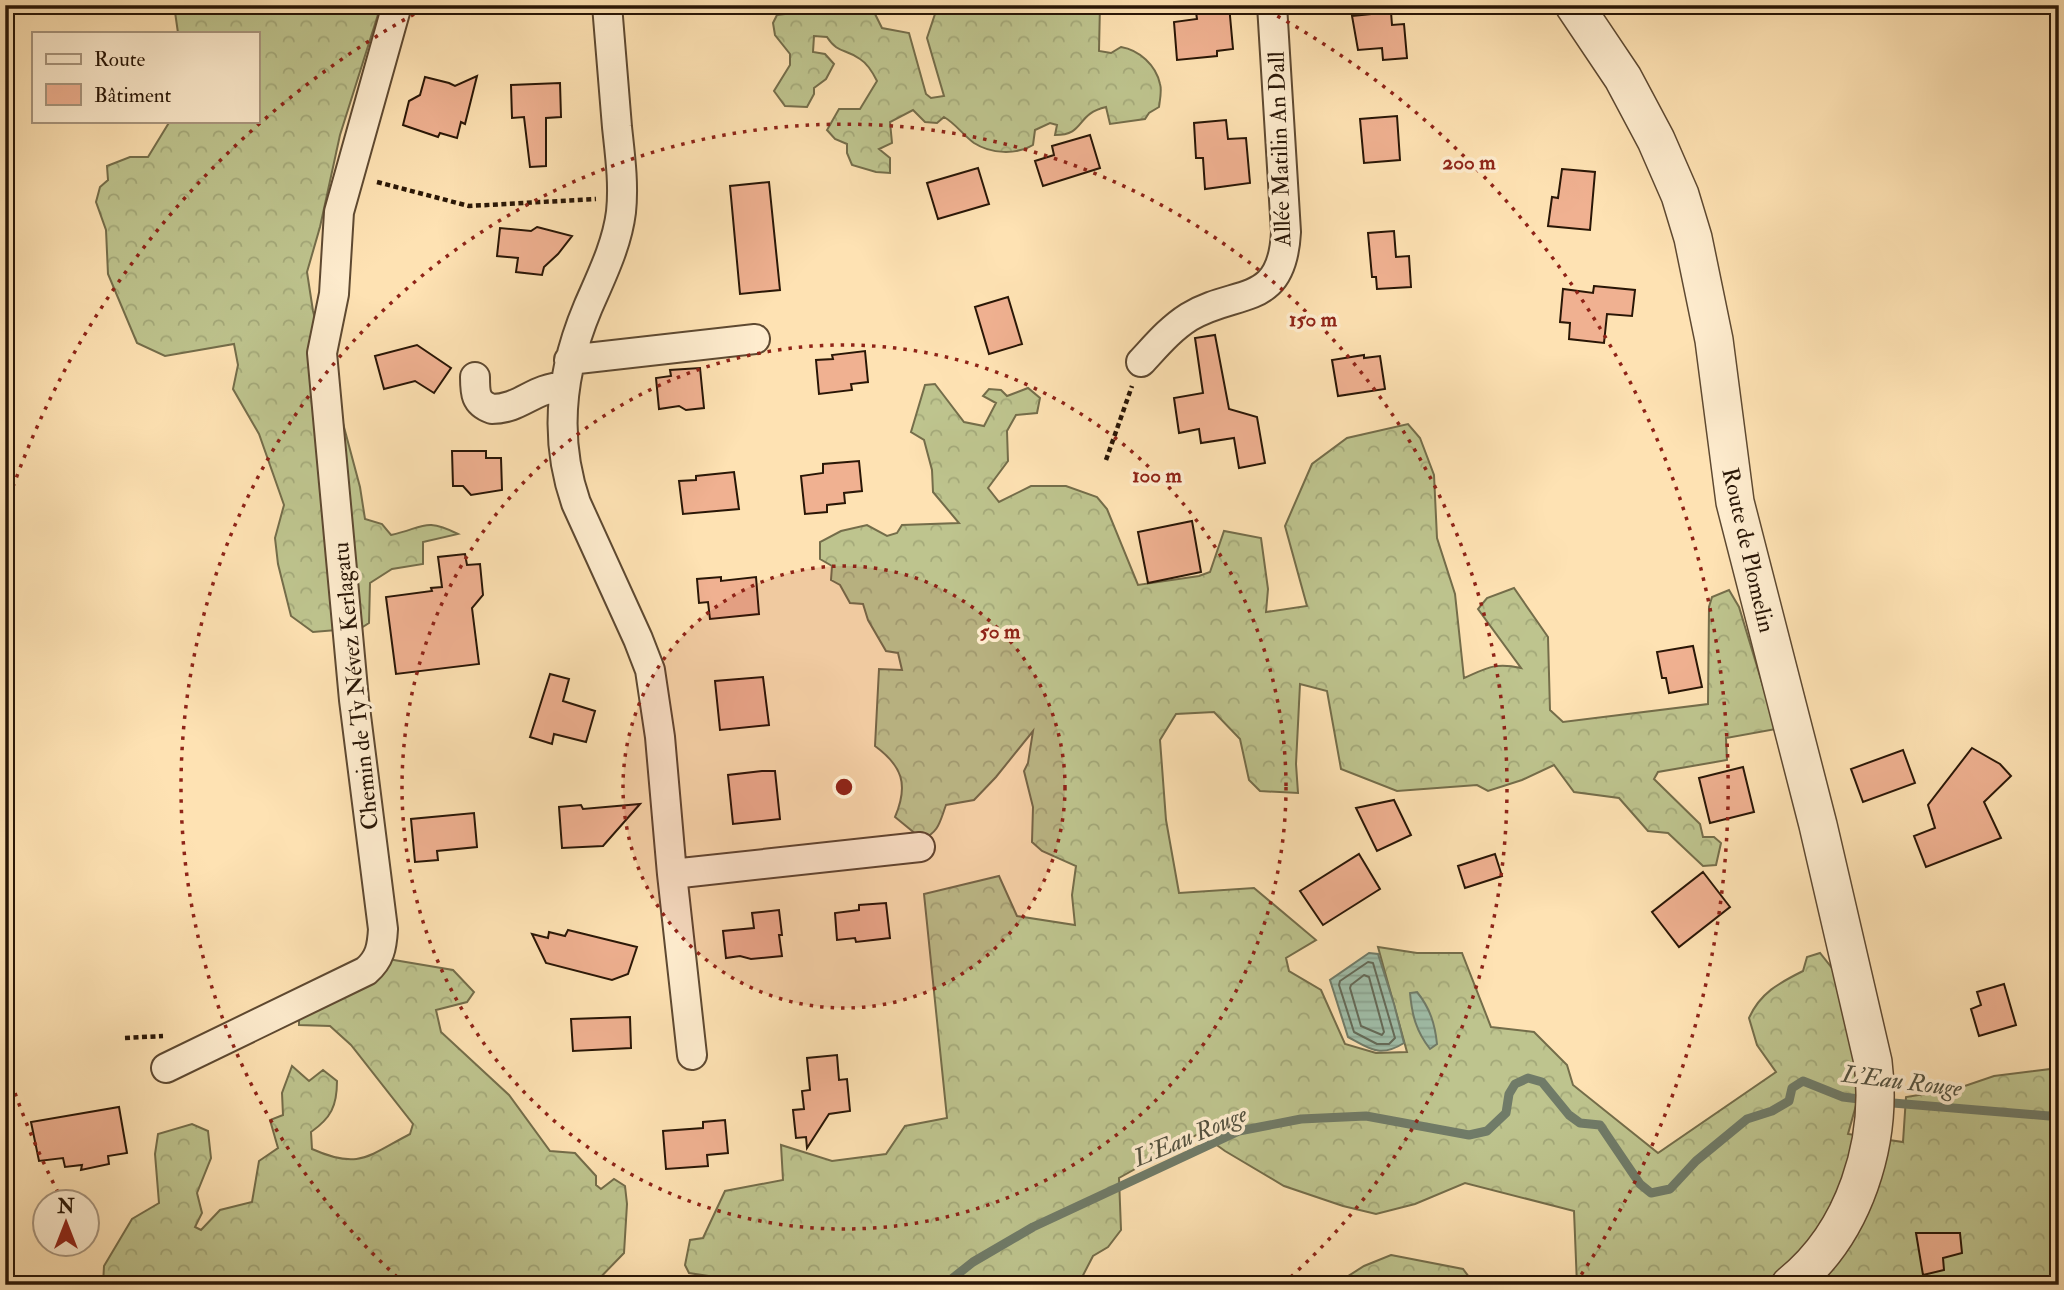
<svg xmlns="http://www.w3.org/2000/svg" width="2064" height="1290" font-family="'IM FELL Double Pica',serif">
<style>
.forest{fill:url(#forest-crowns);stroke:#746d4a;stroke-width:2}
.water{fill:url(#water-rules);stroke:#707b68;stroke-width:2}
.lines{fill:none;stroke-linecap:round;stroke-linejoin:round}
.shore{stroke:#646a58;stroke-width:2}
.stream{stroke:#707b68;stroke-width:9}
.building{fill:#f0b191;stroke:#291606;stroke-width:2}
.minor-casing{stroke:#5e4931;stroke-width:32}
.tertiary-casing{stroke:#5e4931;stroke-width:40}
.path{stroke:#291606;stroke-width:4.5;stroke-dasharray:5 3.5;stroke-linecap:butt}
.minor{stroke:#feecce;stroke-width:28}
.tertiary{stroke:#feecce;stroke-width:37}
.ring{fill:none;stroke:#8f2418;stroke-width:3.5;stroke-dasharray:3.5 7}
.labels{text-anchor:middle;stroke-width:7;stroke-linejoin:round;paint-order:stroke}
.street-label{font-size:23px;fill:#291606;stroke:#feecce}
.water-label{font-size:24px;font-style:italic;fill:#53513f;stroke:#feecce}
.centre{fill:#8f2418;stroke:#feecce;stroke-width:3.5}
.ring-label{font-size:21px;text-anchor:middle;font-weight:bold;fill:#8f2418;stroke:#feecce;stroke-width:7;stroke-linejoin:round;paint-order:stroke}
</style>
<defs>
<pattern id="forest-crowns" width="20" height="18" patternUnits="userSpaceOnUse" patternTransform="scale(1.75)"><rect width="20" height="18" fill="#bec48e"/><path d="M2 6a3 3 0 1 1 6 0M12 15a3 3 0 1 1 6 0" fill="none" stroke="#a3a879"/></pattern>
<pattern id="water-rules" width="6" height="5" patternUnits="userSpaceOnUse" patternTransform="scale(1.75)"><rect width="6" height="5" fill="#a0bea9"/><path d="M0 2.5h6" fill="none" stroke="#8aa390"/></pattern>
</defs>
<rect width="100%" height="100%" fill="#fee2b3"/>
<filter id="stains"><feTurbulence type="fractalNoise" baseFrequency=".00286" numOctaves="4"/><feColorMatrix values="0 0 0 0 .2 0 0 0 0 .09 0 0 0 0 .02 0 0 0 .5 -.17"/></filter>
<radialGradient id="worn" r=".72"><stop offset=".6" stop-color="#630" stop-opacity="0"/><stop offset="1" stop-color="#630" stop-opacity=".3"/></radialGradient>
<path class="forest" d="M174,5h207l-41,130 -20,92 -13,45 6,39 47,176 5,32 17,5 9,11c33,-7 33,-18 67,-1l-35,8v22l-31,5 -22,14 -1,40 -8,5 -48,4 -22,-16 -13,-52 -3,-26 9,-33 -25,-71 -26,-45 5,-24 -4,-21 -69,12 -28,-13 -29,-69 -2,-44 -10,-28 4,-15 8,-7 -1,-14 23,-9h18l22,-36h87v-88h-79z
M801,5h65l7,5 9,18 27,5 17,61 5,4 13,-2 -17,-58 11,-33h162l-1,46 12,2 10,-6c18,3 35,18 39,37 2,6 0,16 -1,23l-10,6 -4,6 -35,5 -4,-17c-31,7 -20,28 -51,28l2,-10 -7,-2 -15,7 -2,15c-17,10 -42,9 -59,-2 -11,-8 -18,-19 -30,-26l-7,6 -12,-1 -12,-12 -23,12 2,21 -13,6 11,9v15l-14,-1 -24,-7 -5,-12v-9l-12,-5 -8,-9 12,-21h21l17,-28c-4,-8 -9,-17 -17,-22 -15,-11 -22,-5 -33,-22l-13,-1 -1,16 12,2 9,10 -8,15 -12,9v6l-7,13 -22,-1 -11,-15 16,-26v-11l-15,-19 -2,-12 4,-8 25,-3z
M935,384l29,38 20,4 12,-23 -13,-7 6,-7 12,1 6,6 21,-8 12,10 -3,15 -21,2 -9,16 1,30 -20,27 11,14 32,-16h35l31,11 10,12 31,76 61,-9 11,-4 14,-41 37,7 7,51 -2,23 41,-6 -22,-80 27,-62 35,-26 61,-14 12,14 14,37 3,63 18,56 9,84c23,-10 31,-16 57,-10l-43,-59 9,-11 27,-10 34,49 2,73 13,12 145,-18 1,-97 3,-10 17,-7 10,17 37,122 -50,9 1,22 -69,12 -4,7 46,45 3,13h11l7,6 -5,22 -13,1 -35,-33 -20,-2 -29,-33 -45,-6 -20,-27 -32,15 -34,11 -11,-6 -80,6 -56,-22 -14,-78 -27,-7 -4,80 2,29 -38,-2 -11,-11 -9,-41 -26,-27 -38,2 -16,26 6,80 13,73 75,-5 62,52 -30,18 3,13 32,19 24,54 31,9 31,-1 -29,-105 39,6h45l29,74 43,5 33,33 6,20 85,68 118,-81 -19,-27 -8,-27c11,-25 30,-35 54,-47l4,-14 13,-4 19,24 21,114 -12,43 55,8 3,-45 50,-8 38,-13 65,-8v217h-482l-3,-74 -109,-28 -50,21 -39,10 -33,-8 -59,-20 -59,-35 -25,-18 -81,45 2,52 -13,17 -15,9 -15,29h-341l4,-4 -52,-8 -4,-8 5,-25 13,-2 22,-47 58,-11 -2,-35 51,16 54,-7 19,-28 42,-8 -23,-224 75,-18 18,40 58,9 -3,-30 4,-29 -34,-15 -10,-9 1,-35 -9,-36 4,-8 5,-32 -37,46 -22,23 -28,5c-6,16 -7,28 -24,34l-27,-22c14,-33 7,-51 -20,-71l4,-77 23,1 -4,-17 -12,-2 -18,-31 -5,-16 -13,-1 -10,-18 -9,-5 1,-14 -12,-7v-17l21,-11 26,-6 20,11 10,-3 5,-8 57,-2 -26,-31 -1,-22 -8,-30 -13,-8 14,-47z
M388,959l65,11 21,22 -7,10 -31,8 5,22 68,63 41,56 25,2 21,23v9l5,4 13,-10 11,7 2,18 -3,49 -31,32h-490l1,-19 28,-47 27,-16 -4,-49 3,-20 34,-10 16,7 3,27 -14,35 5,20 -7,14 6,3 19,-20 32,-8 7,-41 19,-13 -8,-28 13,-5 -1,-22 10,-27 17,15 14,-11 14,11c0,25 -6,37 -26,51l1,17c47,21 56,7 98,-15l3,-10 -62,-79 -21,-19 -31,-1v-10z
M1391,1255l72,14 12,16h-141l30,-19z"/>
<path class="water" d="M1369,953l9,1 16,50 10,39c-24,15 -34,6 -56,-6l-18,-57z
M1417,992c13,16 18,32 20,52l-7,5c-14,-18 -18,-34 -20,-56z"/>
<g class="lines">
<path class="shore" d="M1368,962l5,1 22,75 -6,6h-12l-23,-12 -15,-47 1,-4z
M1364,975l5,2 15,55 -2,3 -21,-9 -11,-38 1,-3z"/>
<path class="stream" d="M1881,1102l168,14 10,-2
M944,1285l29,-23 60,-35 206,-96 62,-12 65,-3 103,19 18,-4 19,-18 3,-19 6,-10 13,-6 14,4 27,33 11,8 20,2 40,59 11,9 19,-4 26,-28 51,-42 25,-8 17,-10 3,-13 11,-7 40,16 24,3"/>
</g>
<path class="building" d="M1195,5h34l4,44 -16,2v5l-40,4 -3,-38 23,-3z
M1391,12l1,13 12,-1 3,34 -24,2 -1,-12 -24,2 -6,-34z
M477,76l-12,48 -4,-2 -4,16 -17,-5 -2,4 -35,-12 6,-24 11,-6 5,-18 24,6 6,3z
M560,83l1,34 -15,1v48l-16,1 -6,-50 -12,1 -1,-33z
M1397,116l3,44 -36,3 -4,-44z
M1226,120l2,19 18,-1 4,45 -45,6 -2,-31h-7l-2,-35z
M1090,135l10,33 -57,18 -8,-25 19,-6 -2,-9z
M978,168l11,36 -51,15 -11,-36z
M1562,169l33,3 -5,58 -42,-4 4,-29 6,1z
M769,182l11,108 -40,4 -10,-108z
M537,227l35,9 -14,18 -14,13 -2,8 -26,-3 2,-14 -21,-2 3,-28 31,3z
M1394,231l2,26 13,-1 2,31 -34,2 -1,-12h-4l-4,-44z
M1594,286l41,4 -3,26 -25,-2 -3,29 -35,-4 1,-16 -10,-1 3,-33 30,4z
M1008,297l14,47 -33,10 -14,-47z
M1215,335l14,74 28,8 8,46 -26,5 -5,-30 -33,5 -2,-14 -20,4 -5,-35 29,-5 -8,-55z
M417,345l34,23 -17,25 -19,-12 -31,8 -9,-33z
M865,351l3,31 -17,2 1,6 -33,4 -3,-34 17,-1 -1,-4z
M1364,355v3l16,-2 5,33 -47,7 -6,-36z
M700,368l4,40 -18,2 -7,-4 -20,3 -3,-31 15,-2 -1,-6z
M452,451h34v7h15l1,32 -31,5 -8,-9h-10z
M859,461l3,30 -18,2 1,10 -18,2v7l-22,2 -4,-38 22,-3v-9z
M734,472l5,37 -56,5 -4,-33 17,-1v-4z
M1192,521l9,51 -53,11 -10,-51z
M465,554l2,11 13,-1 3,31 -11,13 7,56 -83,10 -10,-77 46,-6 -1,-3 11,-1 -4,-30z
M721,577v4l35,-4 3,37 -49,5 -2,-17 -9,1 -2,-24z
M1693,646l9,41 -33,6 -3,-15h-4l-5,-26z
M550,674l19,5 -6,22 32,10 -9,31 -32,-8 -2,10 -22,-7z
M763,677l6,48 -49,5 -5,-49z
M1972,748l28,16 11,12 -27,26 17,36 -75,29 -12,-31 21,-8 -7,-23z
M1903,750l12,33 -52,19 -12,-33z
M1743,767l11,45 -44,11 -11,-45z
M762,771h13l5,48 -47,5 -5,-49z
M1394,800l17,35 -34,16 -21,-43z
M640,804l-37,42 -41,2 -3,-41 22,-2 2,4z
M474,813l3,34 -40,4 1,9 -23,2 -4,-43z
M1359,854l21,35 -57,36 -23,-34z
M1495,854l7,22 -37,12 -7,-22z
M1703,872l27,35 -51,40 -27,-35z
M886,903l4,35 -34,4 -1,-4 -18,2 -2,-27 24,-3v-5z
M779,910l3,25h-3l3,21 -31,3 -11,-3 -14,2 -3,-27 31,-3 -2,-15z
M568,930l69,17 -9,27 -16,6 -66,-17 -14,-29 16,4 1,-6 16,4z
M2004,984l12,41 -37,11 -8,-27 10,-4 -4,-13z
M630,1017l1,31 -58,3 -2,-32z
M837,1055l2,25 8,-1 3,32 -21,3 -22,34 -1,-11 -10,1 -3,-28 11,-1 -2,-18 8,-1 -3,-32z
M119,1107l8,46 -19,3 1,8 -28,6 1,-5 -17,2 -2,-9 -24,3 -8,-39z
M725,1120l3,33 -21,2 1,11 -42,3 -3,-38 40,-3v-6z
M1916,1233h44l2,20 -19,5 1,12 -21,5z"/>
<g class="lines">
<defs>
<path id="minor" d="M607,5c3,41 7,81 10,122 3,28 7,57 4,85 -4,33 -20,65 -33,95 -27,64 -35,130 -12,196l62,136 12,31 10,67 12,137 20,181
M569,360l186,-21
M1141,362c15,-16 29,-33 48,-45 48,-29 93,-8 97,-85l-14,-227
M475,377c0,16 0,26 17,32 29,0 42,-22 72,-22
M672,874l248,-27
M166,1068l200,-97c14,-12 16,-24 17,-42l-29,-229 -32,-347 12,-59 5,-82 58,-207"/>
<path id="tertiary" d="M1574,5l49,73 33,62 24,55 13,43 21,102 21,162 83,323 55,237c10,80 -18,171 -83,223"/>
</defs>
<use href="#minor" class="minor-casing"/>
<use href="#tertiary" class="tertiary-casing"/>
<path class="path" d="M377,182l92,24 127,-7
M1106,460l26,-74
M125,1038l38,-2"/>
<use href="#minor" class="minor"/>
<use href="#tertiary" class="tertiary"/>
</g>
<circle cx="844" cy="787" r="221" fill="#8f2418" fill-opacity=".12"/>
<g class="ring">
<circle cx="844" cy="787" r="221"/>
<circle cx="844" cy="787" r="442"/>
<path d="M405 1284A663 663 0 1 1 1283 1284"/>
<path d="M63 1202A884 884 0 0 1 6 1067M6 507A884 884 0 0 1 429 6M1259 6A884 884 0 0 1 1577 1281"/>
</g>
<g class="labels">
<g class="street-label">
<text transform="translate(1279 149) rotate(-92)" y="8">Allée Matilin An Dall</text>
<text transform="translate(1749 550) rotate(77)" y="8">Route de Plomelin</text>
<text transform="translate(355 686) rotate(-96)" y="8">Chemin de Ty Névez Kerlagatu</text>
</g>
<g class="water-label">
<text transform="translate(1902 1081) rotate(7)" y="8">L'Eau Rouge</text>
<text transform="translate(1190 1136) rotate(-23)" y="8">L'Eau Rouge</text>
</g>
</g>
<circle cx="844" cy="787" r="10" class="centre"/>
<g class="ring-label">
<text x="1469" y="169">200 m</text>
<text x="1313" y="326">150 m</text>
<text x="1157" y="482">100 m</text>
<text x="1000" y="638">50 m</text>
</g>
<rect width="2064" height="1290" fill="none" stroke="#fee2b3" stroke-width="28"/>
<rect x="7" y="7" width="2050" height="1276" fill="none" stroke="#291606" stroke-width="3.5"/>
<rect x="14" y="14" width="2036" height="1262" fill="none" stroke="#291606" stroke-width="2"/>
<rect x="32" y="32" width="228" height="91" fill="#feecce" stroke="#a9967e" stroke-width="2"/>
<rect x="46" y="54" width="35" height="10" fill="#feecce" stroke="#a9967e" stroke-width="2"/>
<text x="94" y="66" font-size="21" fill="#291606">Route</text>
<rect x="46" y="84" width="35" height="21" fill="#f0b191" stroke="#a9967e" stroke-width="2"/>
<text x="94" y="102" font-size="21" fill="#291606">Bâtiment</text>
<g transform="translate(66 1223)"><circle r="33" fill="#feecce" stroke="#a9967e" stroke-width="2"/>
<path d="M0-5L12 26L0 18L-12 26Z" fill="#8f2418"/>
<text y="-10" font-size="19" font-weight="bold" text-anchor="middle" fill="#291606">N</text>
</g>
<rect width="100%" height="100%" filter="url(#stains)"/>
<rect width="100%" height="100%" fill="url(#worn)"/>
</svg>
